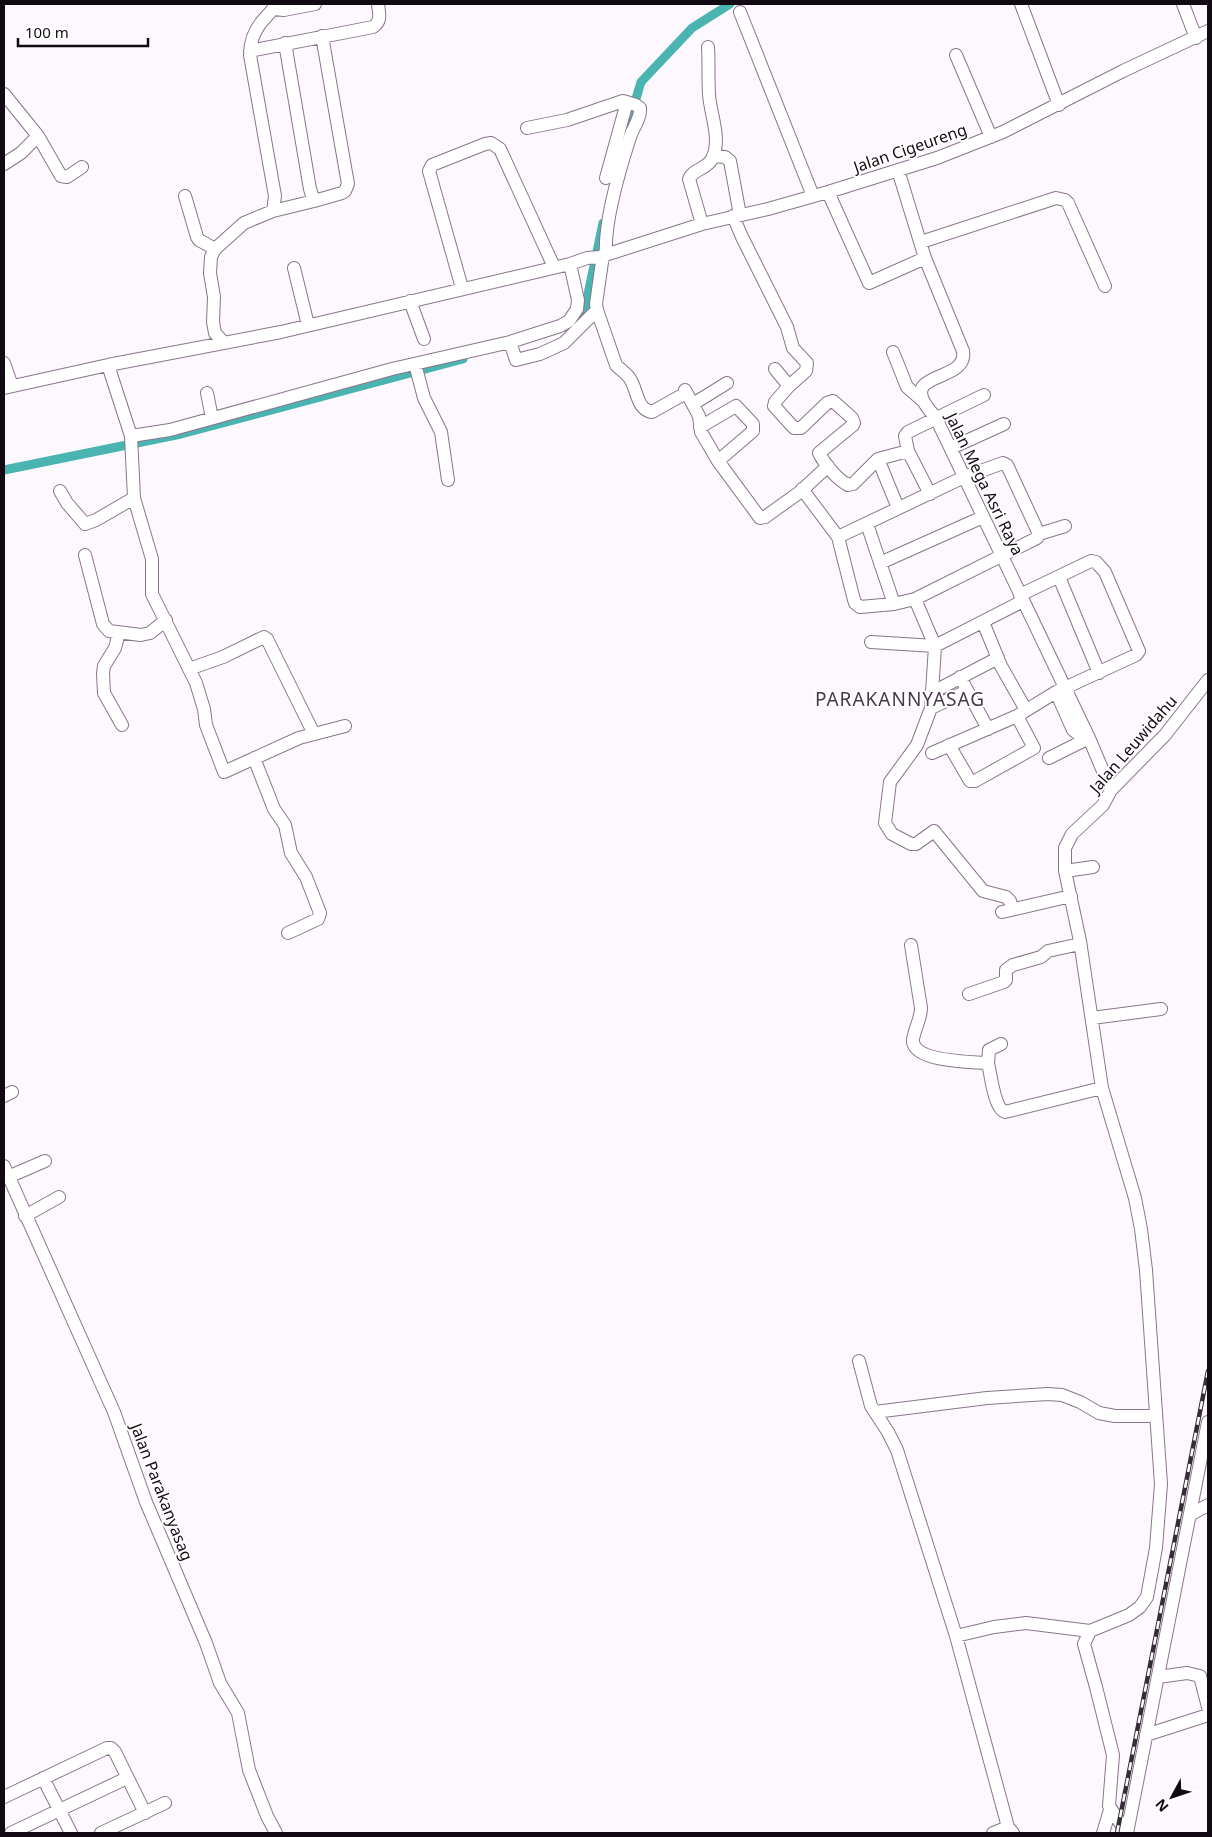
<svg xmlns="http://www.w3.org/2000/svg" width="1212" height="1837" font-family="'Noto Sans',sans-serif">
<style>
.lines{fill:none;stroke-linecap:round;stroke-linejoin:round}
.canal{stroke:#4ab5b0;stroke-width:9}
.minor-casing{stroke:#89758b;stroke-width:14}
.minor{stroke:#fff;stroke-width:12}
.rail-casing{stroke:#352d35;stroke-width:4.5}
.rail{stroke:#fff;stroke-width:2.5;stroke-dasharray:8;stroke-linecap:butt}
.labels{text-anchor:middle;stroke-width:4;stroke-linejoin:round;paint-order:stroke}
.street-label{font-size:16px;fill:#120a12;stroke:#fff}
.quarter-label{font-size:19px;letter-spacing:1px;fill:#49374b;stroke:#fff}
</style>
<rect width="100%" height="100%" fill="#fdf8fd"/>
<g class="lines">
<path class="canal" d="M625,135l16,-53 51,-54 38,-24
M565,327l18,-9 20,-95
M4,470l177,-36 282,-75"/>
<defs>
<path id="minor" d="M1021,4l38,101
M1183,4l13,34
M274,9l10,1 31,-6
M740,12l73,184
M285,43l25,146 4,12 28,-8 3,-2 3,-7 -26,-148
M250,51l123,-24c9,-6 6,-14 5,-23
M956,55l35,82
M4,94l34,42 23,40 6,1 15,-10
M527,128l40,-8 56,-19 13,4 4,3c1,10 -7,20 -10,29 -10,31 -26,86 -24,117
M713,156l12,1 5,4 10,54
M4,164l17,-11 17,-17
M898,170l27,88 38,93c5,30 -56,21 -39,51 3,6 8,11 12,16l153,320 22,52
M606,178l21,-76
M828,192l41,91 56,-25
M185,196l12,41 2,3 16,9 -4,8 -1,16 4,24 -1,25 2,11 9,10
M273,211l41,-10
M733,216l9,21 45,90 6,21 14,15 -1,8 -17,15
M702,224l-13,-45c4,-10 18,-10 23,-20 10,-20 -2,-45 -3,-65 -1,-16 0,-32 -1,-47
M921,242l135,-44 9,2 3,3 37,83
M215,249l29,-26 29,-12 2,-15 -25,-141c0,-15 5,-27 16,-38 4,-4 7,-8 10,-13
M603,255l-7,49 1,6 19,55c4,4 8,7 12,11 10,11 7,33 24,36l34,-19
M294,268l14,57
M462,288l-33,-117 3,-6 53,-21 6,-1 9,6 54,118
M410,301l14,38
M510,342l6,18 24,-6 24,-11 33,-33
M893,352l14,35 16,14
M4,363l8,23
M415,364l9,34 17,34 7,48
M108,365l23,71 3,62 18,61v35l44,89 8,26 2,16 18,47 75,-34 46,-12
M775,369l14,17 -14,16 -1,4 20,22h7l26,-25 6,-2 19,17 2,5 -1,2 -34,28c6,12 18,26 29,32l5,-1 25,-25
M4,388l104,-23 173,-33 289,-68 17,-6 12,-1 103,-33 66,-15 60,-17 109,-34 66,-26 120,-61 85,-40
M685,390l14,26 2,16 17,29 42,57 5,-1 35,-25 28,-26
M207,393l5,25
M693,404l34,-21
M700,427l36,-21 17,18v7l-35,30
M131,436l39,-6 222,-61 118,-27 50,-16 9,-5 8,-12 1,-9 -8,-36
M951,448l53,-24
M802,489l36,48 15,59 2,7 5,4 34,-3 21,-5 122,-61 2,-4 -32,-69 -4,-2 -39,14 -126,60
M60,491l7,12 18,21 11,-4 38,-22
M930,494l-22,-43 -3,-15 3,-4 76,-37
M898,508l-20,-49 30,-8
M867,524l27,80
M1039,534l26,-8
M85,555l18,69 6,7 32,4 9,-2 16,-13
M880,563l103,-46
M1059,577l40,96
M915,599l20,47 -4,62 -14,37 -27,37 -5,41 7,11 19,10h5l18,-13 49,60 23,6 4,4 2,8
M983,622l18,44 25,44
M119,633l-4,15 -11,18 -1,7 1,20 18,32
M871,642l64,4 88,-45
M189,669l34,-12 41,-20 3,2 47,95
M960,677l28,52
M933,692l65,-34
M1056,692l17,38 7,5 6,-2
M931,708l36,-17
M949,745l21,36h5l59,-33 -17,-32 39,-24 80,-37 3,-4 -34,-79 -9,-10 -5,-1 -71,34
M932,753l85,-37
M254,758l20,51 11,16 6,28 15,24 14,36 -2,6 -30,14
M1049,758l40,-20
M1065,871l28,-4
M1002,912l69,-16
M911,945l10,63c0,12 -9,26 -8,34 3,20 60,20 75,21 3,12 6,45 17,49l97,-24
M969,994l35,-12 2,-2v-10l7,-5 28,-8 7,-6 32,-7
M1092,1018l69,-9
M988,1063l1,-13 12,-6
M4,1096l8,-4
M4,1166l110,246 32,90 60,141 14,40 18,30 11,57 18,46 9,17
M8,1177l37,-16
M25,1216l34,-19
M859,1361l12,45 17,26 9,18 59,186 52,191
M875,1412l112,-14 61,-4 14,1 18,7 19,11 16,3h41
M1190,1515l18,-10
M956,1636l38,-9 32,-4 64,8
M1158,1677l29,-4 13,3 8,31
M1146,1735l62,-20
M43,1778l28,55
M4,1797l103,-49h4l4,4 30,61
M11,1833l116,-55
M101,1833l64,-30
M993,1833l15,-6 5,6
M1103,1833l7,-23
M1127,1833l-18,-27 4,-51 -17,-68 -12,-43 6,-13 39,-16 11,-8 7,-10 9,-49 5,-64 -15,-214 -5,-41 -6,-31 -33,-110 -22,-147 -15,-70v-23l7,-14 31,-29 8,-15 54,-55 43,-55
M1127,1833l81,-411"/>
</defs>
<use href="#minor" class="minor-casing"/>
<use href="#minor" class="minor"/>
<defs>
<path id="rail" d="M1117,1833l91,-462"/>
</defs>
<use href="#rail" class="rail-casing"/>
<use href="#rail" class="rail"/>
</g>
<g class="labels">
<g class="street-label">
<text transform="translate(910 148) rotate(-19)" y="6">Jalan Cigeureng</text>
<text transform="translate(985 484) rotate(64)" y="6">Jalan Mega Asri Raya</text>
<text transform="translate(1133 744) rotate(-49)" y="6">Jalan Leuwidahu</text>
<text transform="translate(162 1492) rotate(69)" y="6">Jalan Parakanyasag</text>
</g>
<g class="quarter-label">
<text x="900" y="706">PARAKANNYASAG</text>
</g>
</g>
<rect width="1212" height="1837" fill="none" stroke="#120a12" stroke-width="10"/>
<g transform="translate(1172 1797) rotate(230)" stroke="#ffffff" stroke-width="4" paint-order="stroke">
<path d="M0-4L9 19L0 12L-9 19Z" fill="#120a12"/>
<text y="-8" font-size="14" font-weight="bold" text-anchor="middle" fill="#120a12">N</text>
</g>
<path d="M18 38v8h130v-8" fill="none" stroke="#120a12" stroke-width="2.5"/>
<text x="25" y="38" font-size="15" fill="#120a12" stroke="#ffffff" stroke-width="4" paint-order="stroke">100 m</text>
</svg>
